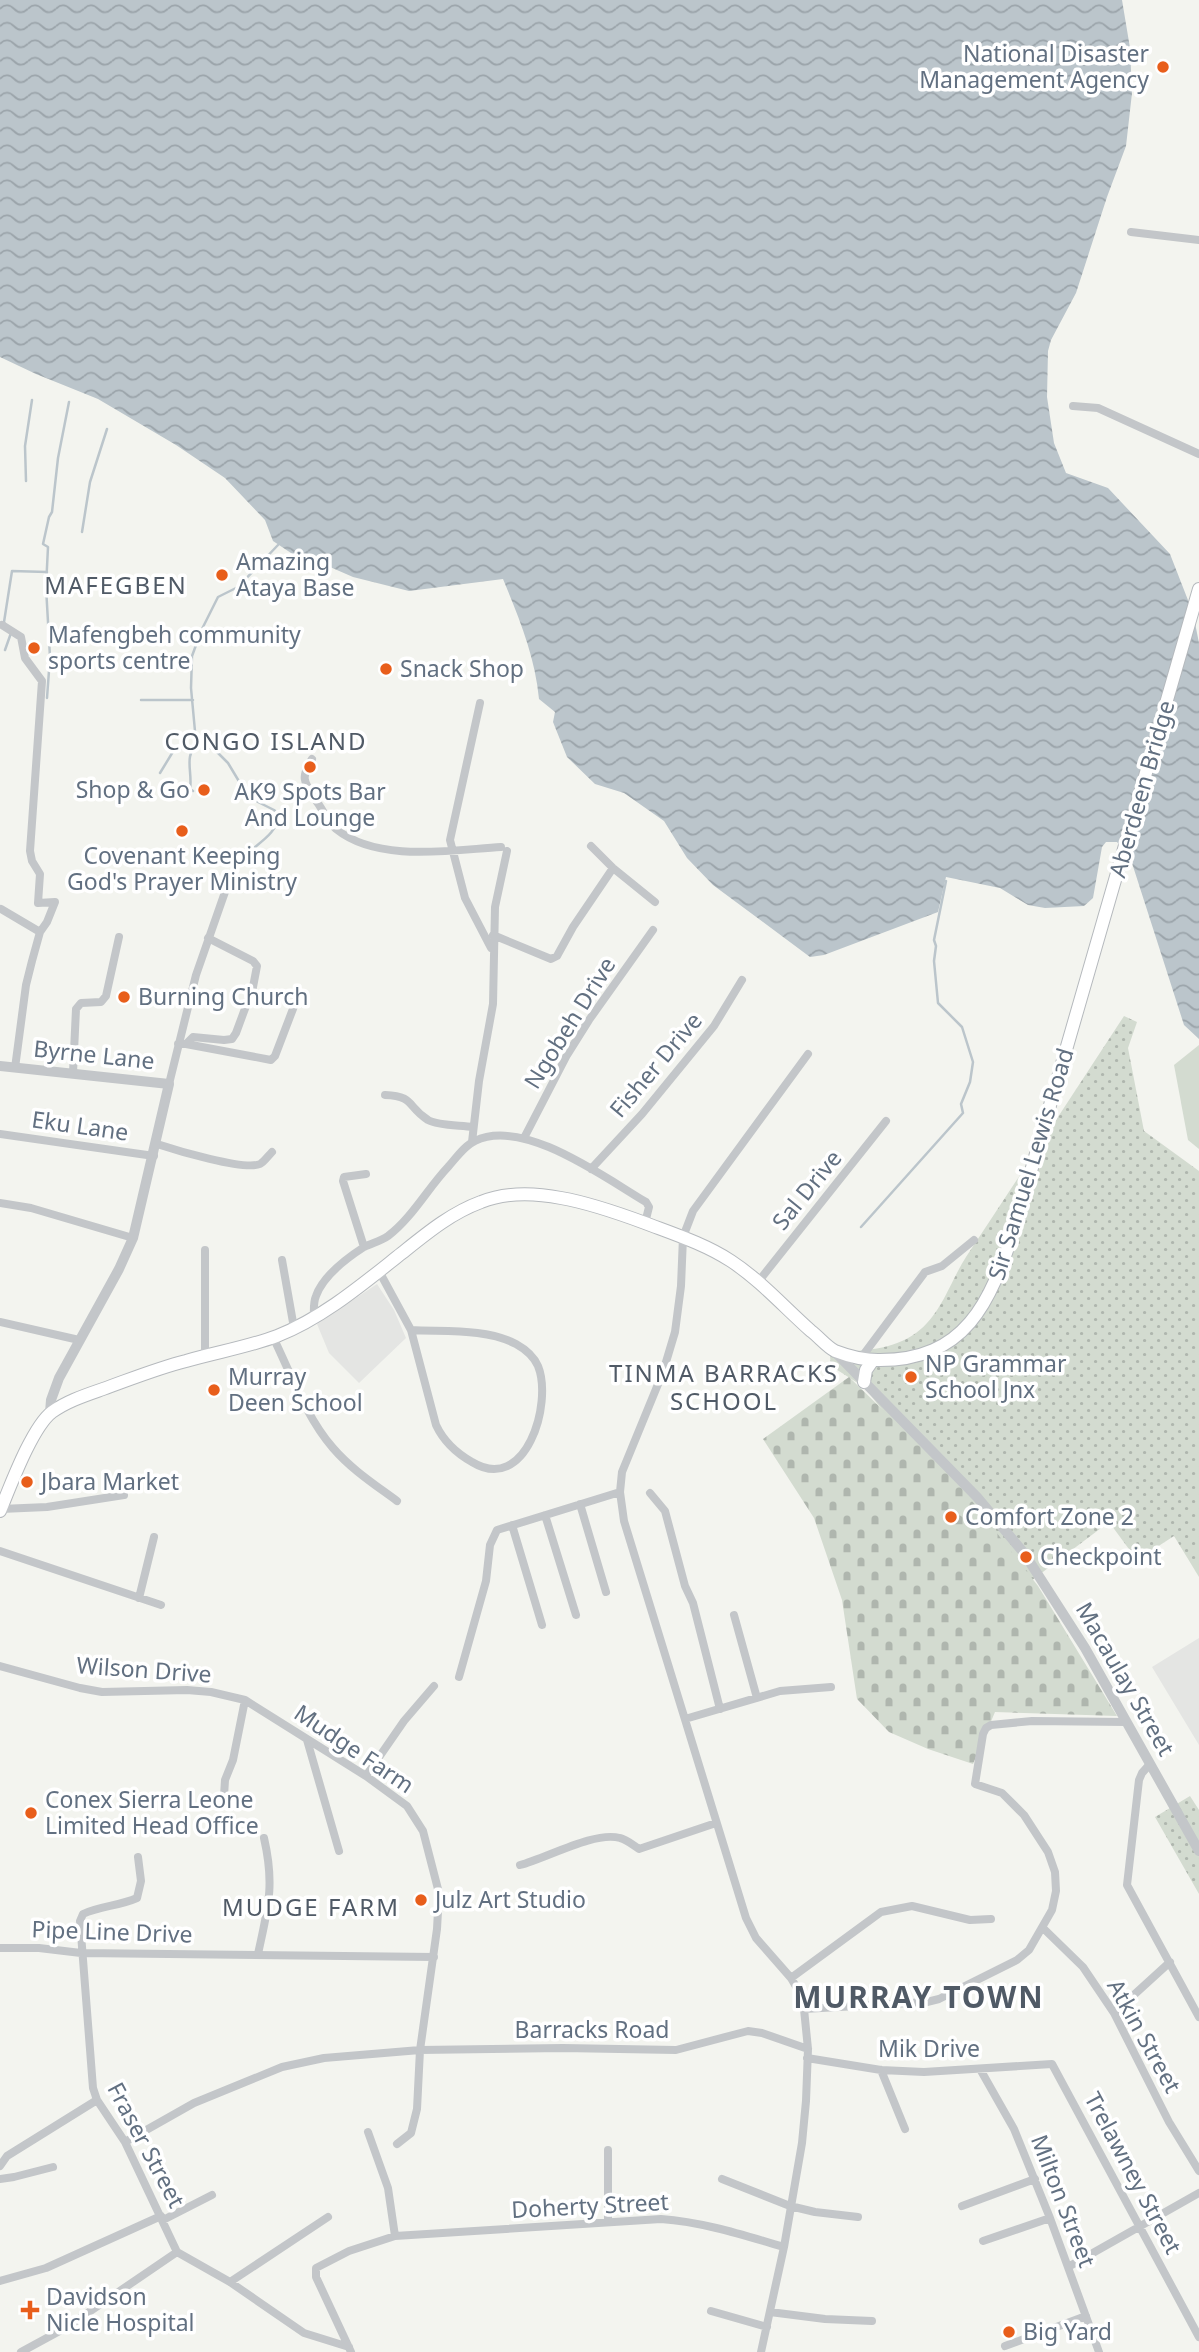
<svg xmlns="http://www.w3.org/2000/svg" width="1199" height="2352" font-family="'Noto Sans',sans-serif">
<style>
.built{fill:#e4e5e3}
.grass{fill:url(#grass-dots)}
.cemetery{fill:url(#cemetery-stones)}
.park{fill:#d3dbd0}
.water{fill:url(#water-waves)}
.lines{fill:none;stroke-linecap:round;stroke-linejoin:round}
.stream{stroke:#bbc5cb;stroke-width:2.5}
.secondary-casing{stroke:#b5b9bd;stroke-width:14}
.minor{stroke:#c3c6c9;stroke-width:8}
.tertiary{stroke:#c3c6c9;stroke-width:10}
.secondary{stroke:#fff;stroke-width:12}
.poi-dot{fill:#e85e1b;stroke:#fff;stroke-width:2.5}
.labels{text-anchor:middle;stroke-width:7;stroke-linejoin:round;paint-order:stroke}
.poi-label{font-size:23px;fill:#627081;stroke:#fff;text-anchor:start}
.street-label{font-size:23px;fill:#627081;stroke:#fff}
.neighbourhood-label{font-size:24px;letter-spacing:2px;fill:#505a66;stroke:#fff}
.district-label{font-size:30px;font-weight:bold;letter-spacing:2px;fill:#505a66;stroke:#fff}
</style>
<defs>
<pattern id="grass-dots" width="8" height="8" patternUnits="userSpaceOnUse" patternTransform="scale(1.75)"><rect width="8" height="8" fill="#d3dbd0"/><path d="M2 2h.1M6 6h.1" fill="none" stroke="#afb6ae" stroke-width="1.8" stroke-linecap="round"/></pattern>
<pattern id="cemetery-stones" width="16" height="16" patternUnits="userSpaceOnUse" patternTransform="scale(1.75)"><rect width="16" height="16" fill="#d3dbd0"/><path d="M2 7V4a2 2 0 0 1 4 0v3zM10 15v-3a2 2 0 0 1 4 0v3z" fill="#afb6ae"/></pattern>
<pattern id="water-waves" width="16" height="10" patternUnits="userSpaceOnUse" patternTransform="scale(1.75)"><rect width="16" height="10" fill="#bbc5cb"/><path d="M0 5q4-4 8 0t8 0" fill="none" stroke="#9ba4aa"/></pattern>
</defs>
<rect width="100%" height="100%" fill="#f3f4ef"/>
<path class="built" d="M377,1284l17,26 12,28 -47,45 -30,-30 -12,-29z
M1199,1638v107l-47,-78z"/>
<path class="grass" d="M1124,1016l13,6 -9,26 16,83 55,40v406l-25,-41 -37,24 -28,-38 -86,65 -159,-200 -33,-21 -1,-10 5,-4c28,-1 57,-2 81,-19 25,-18 34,-51 50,-76 53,-80 105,-160 158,-241z
M1190,1796l9,14v84l-44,-77z"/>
<path class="cemetery" d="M849,1377l109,106 80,103 79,130 -122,-4 -22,52 -45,-15 -39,-17 -32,-33 -15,-99 -28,-82 -51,-79z"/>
<path class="park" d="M1199,1045v104l-11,-9 -14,-75z"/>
<path class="water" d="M0,0h1122l8,48 2,45 -6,53 -19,51 -31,96 -25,47 -3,11 -1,46 7,46 12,30 42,15 62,66 23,59 6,30v396l-15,-14 -53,-165 -14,-18h-11l-4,5 -9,51 -9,8 -39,2 -17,-3 -28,-17 -54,-11 -8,35 -114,43 -14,2 -97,-72 -26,-27 -23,-37 -40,-28 -29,-9 -28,-27 -14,-35 2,-10 -16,-13c-4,-43 -20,-81 -36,-120l-94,12 -56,-14 -23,-10 -30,-8 -27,-18 -8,-21 -40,-42 -49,-33 -78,-46 -62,-25 -36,-17z"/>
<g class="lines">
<path class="stream" d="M26,481l-1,-35 7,-46
M82,532l8,-50 17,-53
M5,625l-1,-3 8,-51 35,1
M5,650l6,-17
M47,698l3,-41 -4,-70 2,-40 -5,-3 6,-27 3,-5 6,-54 11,-56
M141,700h52
M160,773l14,-23 20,-3
M193,791l-3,-2c3,-16 -7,-34 8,-45
M239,862c12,-16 40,-26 39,-48l-4,-4 -16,-8 -12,-9 -18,-30 -14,-14 -12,-3 -6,-4 -5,-54 1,-32 10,-27 16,-32 20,-10 40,-42
M861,1227l102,-114 -2,-9 9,-22 3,-20 -11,-35 -24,-24 -4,-42 2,-15 -2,-6 12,-59"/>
<defs>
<path id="secondary" d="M864,1382l2,-12 7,-10
M0,1511c10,-24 32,-84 52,-99 15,-11 34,-17 51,-23 28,-10 55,-21 83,-28 31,-9 62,-14 91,-25 46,-18 87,-53 125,-83 25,-20 49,-40 79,-51 25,-10 54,-9 80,-4 29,5 57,15 84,25 29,11 60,21 86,38 29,19 54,47 80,70 8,6 16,16 24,20 13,5 30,9 43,9 88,1 112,-58 136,-130l185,-641"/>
</defs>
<use href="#secondary" class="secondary-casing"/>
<path class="minor" d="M1131,232l68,8
M1073,406l25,2 101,46
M2,625l19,12 4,21 17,23 -12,170 2,10 8,13 -2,29 17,-1 -8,20 -7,10 -8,29 -6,24 -11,83
M480,703l-30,137 15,58 26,50
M312,759c-13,20 -7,24 5,43 6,8 11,20 19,27 42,34 115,21 165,18
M591,846l22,22 42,34
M1,909l39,23
M493,935l58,24 6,-3 16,-29 40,-59
M178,1044h8l7,-7 31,3 8,-1 4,-6 17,-46 4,-21 -4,-5 -45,-23
M186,1044l85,16 4,-4 21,-55
M73,1073l3,-64 5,-6 20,-1 5,-6 13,-59
M169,1084l27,-109 29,-83
M385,1095c30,1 22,12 43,25 11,6 32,5 45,7
M0,1134l154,22
M524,1138l43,-83 22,-35 64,-90
M472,1142l7,-61 14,-77 2,-97 12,-56
M157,1144c18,6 88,27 103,20 4,-2 8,-8 12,-12
M591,1169l51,-55 72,-88 28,-46
M0,1203l31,5 102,30
M364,1247l-21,-66 1,-4 22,-3
M205,1250v106
M282,1260l12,68
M379,1271l32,59 25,95c8,17 20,28 36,37 54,33 81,-59 66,-96 -4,-9 -13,-17 -22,-22 -30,-16 -72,-12 -105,-14
M758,1282l128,-161
M314,1317c0,-7 -1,-14 2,-21 7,-20 31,-38 48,-49 8,-4 17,-6 24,-11 24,-18 40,-48 60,-69 8,-9 17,-22 27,-26 48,-24 130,37 171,61l3,5 -4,16
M0,1322l79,18
M273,1337c18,37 33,80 60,111 18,21 41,36 64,53
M861,1358l64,-86 17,-6 32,-26
M650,1493l15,18 20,75 8,17 27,106
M580,1504l26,88
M1,1509l46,-2 77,-12
M545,1515l31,100
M512,1525l30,100
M0,1551l161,54
M139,1598l15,-61
M734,1615l23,83
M0,1666l80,22 22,4 85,-2 24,2 34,8 121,76 41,30 16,25 16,62 -2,36 -17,121 -3,59 -6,24 -14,11
M459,1677l27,-96 4,-36 7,-15 123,-38
M685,1719l95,-28 51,-4
M307,1740l32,111
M1150,1764l-8,9 -3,7 -12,105 72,132
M366,1776l38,-55 30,-35
M224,1796l1,-16 8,-20 12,-60
M138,1857l3,24 -4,17c-18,8 -37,8 -54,16l-3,7 13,167 4,12 28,42 52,110 53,30 74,51 45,14
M520,1865c27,-7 74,-34 100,-27 6,1 13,7 19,11l77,-26
M1043,1928l40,39 31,46 55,109 30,49
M0,1948h39l42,5 353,4
M258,1954c10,-47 17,-68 6,-116
M791,1978l90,-66 31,-6 58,14 21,-1
M804,2009l123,-7 12,-3 78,-39 12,-10 23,-40 4,-19 -1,-19 -7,-20 -24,-37 -22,-22 -27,-9 8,-50 3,-6 5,-3 41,-4 94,1
M1114,2013l56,-51
M807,2058l74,12 43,2 128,-8 147,273
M980,2069l34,60 36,89 49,134
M881,2070l24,59
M368,2132l20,56 7,48
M125,2142l69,-39 88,-36 42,-9 96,-8 143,-2 113,2 72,-19 14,2 46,16
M608,2150v72
M0,2166l7,-10 90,-56
M0,2179l14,-2 39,-10
M722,2179l68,27 25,6 43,5
M962,2206l73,-27
M163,2220l49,-25
M983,2241l67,-23
M1068,2267l131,-74
M0,2281l46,-13 115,-52
M230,2282l98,-65
M711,2311l56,16
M770,2312l55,7 47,2
M1005,2346l81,-30
M21,2352l46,-25 110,-75
M351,2352l-35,-75v-9l33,-17 46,-15 266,-17c42,3 82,16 123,28
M761,2352l23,-105 18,-104 4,-42 2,-52 -4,-40 -6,-19 -7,-12 -35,-40 -10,-20 -122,-397 -4,-29 2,-20 41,-100 12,-40 6,-46 2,-49 10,-26 115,-157"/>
<path class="tertiary" d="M0,1066l169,18 -36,154 -14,31 -60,109 -8,22 -1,13
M835,1352l142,145 47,56 61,95 114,203"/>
<use href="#secondary" class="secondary"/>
</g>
<g class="poi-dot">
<circle cx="1163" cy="67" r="7"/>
<circle cx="222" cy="575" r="7"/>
<circle cx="34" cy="648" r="7"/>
<circle cx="386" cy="669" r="7"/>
<circle cx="310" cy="767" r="7"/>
<circle cx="204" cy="790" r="7"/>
<circle cx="182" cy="831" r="7"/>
<circle cx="124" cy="997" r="7"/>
<circle cx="911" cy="1377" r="7"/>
<circle cx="214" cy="1390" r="7"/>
<circle cx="27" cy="1482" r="7"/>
<circle cx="951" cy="1517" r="7"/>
<circle cx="1026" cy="1557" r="7"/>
<circle cx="31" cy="1813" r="7"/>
<circle cx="421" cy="1900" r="7"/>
<path d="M26.5 2299.5h7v7h7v7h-7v7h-7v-7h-7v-7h7z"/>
<circle cx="1009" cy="2332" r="7"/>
</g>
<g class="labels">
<g class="poi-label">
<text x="1149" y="62" text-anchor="end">National Disaster<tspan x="1149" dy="26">Management Agency</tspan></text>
<text x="236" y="570">Amazing<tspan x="236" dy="26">Ataya Base</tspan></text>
<text x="48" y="643">Mafengbeh community<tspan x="48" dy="26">sports centre</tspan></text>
<text x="400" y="677">Snack Shop</text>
<text x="190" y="798" text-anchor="end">Shop &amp; Go</text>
<text x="310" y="800" text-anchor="middle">AK9 Spots Bar<tspan x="310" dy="26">And Lounge</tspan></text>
<text x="182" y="864" text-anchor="middle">Covenant Keeping<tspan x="182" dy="26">God's Prayer Ministry</tspan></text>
<text x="138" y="1005">Burning Church</text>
<text x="925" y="1372">NP Grammar<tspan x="925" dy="26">School Jnx</tspan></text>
<text x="228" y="1385">Murray<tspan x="228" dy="26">Deen School</tspan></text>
<text x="41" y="1490">Jbara Market</text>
<text x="965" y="1525">Comfort Zone 2</text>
<text x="1040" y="1565">Checkpoint</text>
<text x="45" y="1808">Conex Sierra Leone<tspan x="45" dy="26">Limited Head Office</tspan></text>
<text x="435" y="1908">Julz Art Studio</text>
<text x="46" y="2305">Davidson<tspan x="46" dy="26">Nicle Hospital</tspan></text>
<text x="1023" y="2340">Big Yard</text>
</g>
<g class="street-label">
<text transform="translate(1142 789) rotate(-74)" y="8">Aberdeen Bridge</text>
<text transform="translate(570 1023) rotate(-58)" y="8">Ngobeh Drive</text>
<text transform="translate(94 1055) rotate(6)" y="8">Byrne Lane</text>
<text transform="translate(656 1065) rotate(-50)" y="8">Fisher Drive</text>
<text transform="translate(80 1126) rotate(8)" y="8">Eku Lane</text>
<text transform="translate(1031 1164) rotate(-73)" y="8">Sir Samuel Lewis Road</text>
<text transform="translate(807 1190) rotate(-51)" y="8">Sal Drive</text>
<text transform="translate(144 1670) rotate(4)" y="8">Wilson Drive</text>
<text transform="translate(1125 1679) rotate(60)" y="8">Macaulay Street</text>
<text transform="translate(354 1749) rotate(34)" y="8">Mudge Farm</text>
<text transform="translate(112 1932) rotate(2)" y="8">Pipe Line Drive</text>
<text x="592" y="2038">Barracks Road</text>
<text transform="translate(1144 2036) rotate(61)" y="8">Atkin Street</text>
<text x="929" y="2057">Mik Drive</text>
<text transform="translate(146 2145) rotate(62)" y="8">Fraser Street</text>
<text transform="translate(1133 2173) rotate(62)" y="8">Trelawney Street</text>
<text transform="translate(1063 2201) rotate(69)" y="8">Milton Street</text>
<text transform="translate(590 2206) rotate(-3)" y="8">Doherty Street</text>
</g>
<g class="neighbourhood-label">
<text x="116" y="594">MAFEGBEN</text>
<text x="266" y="750">CONGO ISLAND</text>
<text x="724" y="1382">TINMA BARRACKS<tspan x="724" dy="28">SCHOOL</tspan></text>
<text x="311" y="1916">MUDGE FARM</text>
</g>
<g class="district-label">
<text x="919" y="2008">MURRAY TOWN</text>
</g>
</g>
</svg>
